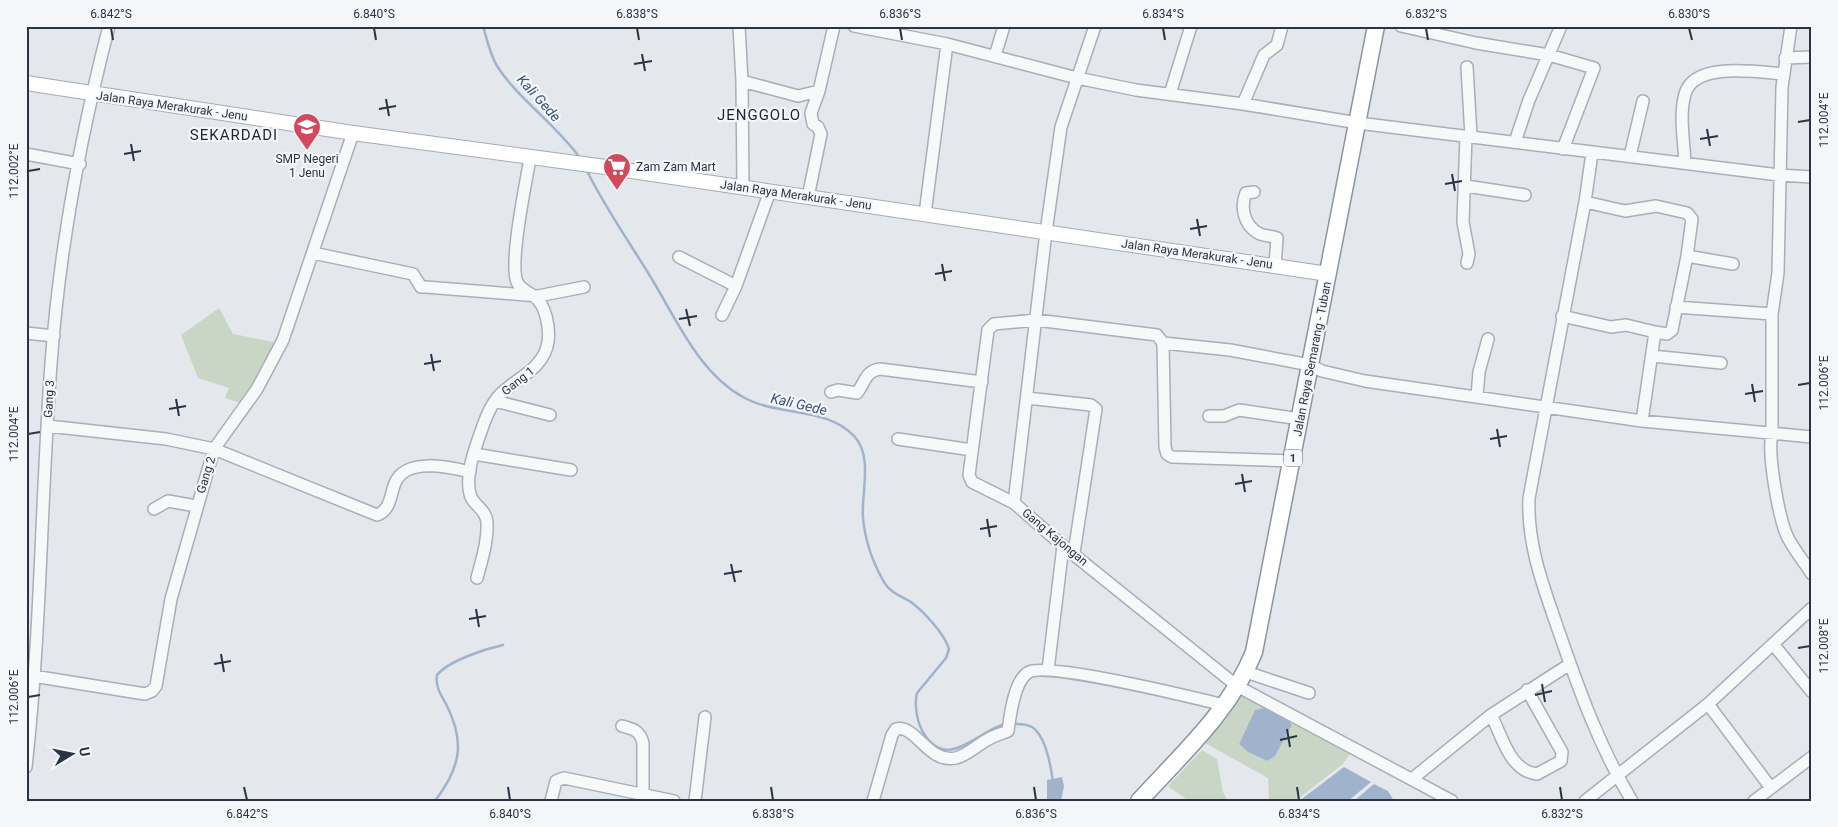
<svg xmlns="http://www.w3.org/2000/svg" width="1838" height="827" font-family="Roboto,sans-serif">
<style>
.green{fill:#c9d6c5;fill-rule:evenodd}
.water{fill:#9fb4cc}
.lines{fill:none;stroke-linecap:round;stroke-linejoin:round}
.stream{stroke:#9fb4cc;stroke-width:2.5}
.minor-casing{stroke:#a9aeb7;stroke-width:14}
.major-casing{stroke:#a3abb8;stroke-width:16}
.highway-casing{stroke:#8b94a3;stroke-width:19}
.minor{stroke:#f7f8fa;stroke-width:11}
.major{stroke:#fff;stroke-width:14}
.highway{stroke:#fff;stroke-width:16}
.ticks{fill:none;stroke:#2b3445;stroke-width:2}
.labels{text-anchor:middle;stroke-width:4.5;stroke-linejoin:round;paint-order:stroke}
.shield{fill:#f4f6f9;stroke:#676e7b;stroke-width:1}
.shield-label{font-size:11px;font-weight:bold;fill:#2b3445}
.street-label{font-size:12px;fill:#2b3445;stroke:#f4f6f9}
.poi-label{font-size:12px;fill:#2b3445;stroke:#f4f6f9}
.water-label{font-size:14px;font-style:italic;fill:#34527a;stroke:#f4f6f9}
.quarter-label{font-size:15px;letter-spacing:1px;fill:#1d2536;stroke:#f4f6f9}
.neatline{fill:none;stroke:#2b3445;stroke-width:2}
.ticks-label{font-size:12px;text-anchor:middle;fill:#2b3445}
</style>
<rect width="100%" height="100%" fill="#e4e7ec"/>
<path class="green" d="M219,308l14,26 45,9 -38,60 -15,-5 4,-10 -31,-10 -17,-43z
M1243,693l109,58 -9,13 -48,37h-26l-1,-23 -63,-35zM1263,708l26,13 3,4 -17,31 -8,5 -19,-9 -9,-8 16,-34z
M1202,750l15,9 6,33 5,9h-39l-21,-15z"/>
<path class="water" d="M1263,708l26,13 3,4 -17,31 -8,5 -19,-9 -9,-8 16,-34z
M1344,767l27,15 -23,19h-49z
M1062,777l2,9 -3,15h-14v-21z
M1374,784l14,7 6,10h-40z"/>
<g class="lines">
<path class="stream" d="M483,26c4,14 7,28 14,40 22,34 59,58 83,92
M586,169c18,37 42,71 64,107 26,42 48,96 93,121 35,20 84,9 112,40 18,21 6,56 8,81 2,22 10,45 21,64 6,11 17,14 27,20 13,10 33,31 38,47l-3,9 -29,35c-3,12 0,30 7,41 24,38 55,-4 81,-10
M1013,724c6,0 14,0 19,3 14,9 19,40 21,55
M435,801c25,-33 31,-58 11,-97 -5,-9 -11,-18 -9,-29 11,-14 48,-26 66,-30"/>
<defs>
<path id="minor" d="M739,26l3,55 1,106
M854,26l93,18 130,34 59,12 107,14 115,19 421,52 33,2
M1095,26l-34,101 -15,105 -32,271 49,43 174,140 215,115
M1401,26l75,17 73,12 45,13 -31,81
M1791,26l-9,61 -4,186 -6,41v120c-5,19 7,86 16,104 7,13 16,24 24,36
M995,56l9,-30
M1785,58l27,-1
M1467,67l4,69
M742,81l56,15 21,-5
M1170,94l21,-68
M1243,104l21,-49 13,-10 5,-19
M1466,136l-3,86 6,32 -2,9
M1515,142l14,-42 32,-74
M1592,153l-7,49 -56,296c-2,48 15,90 30,134 20,58 41,116 73,169
M26,154l54,10
M1630,156l13,-55
M1685,163c-1,-22 -6,-48 0,-69 9,-33 73,-22 98,-20
M1466,186l59,9
M1254,192l-8,1c-6,14 -2,32 12,40 5,3 14,3 19,5l-2,28
M808,197l13,-63 -3,-7 -5,-3 -2,-11 8,-22 15,-65
M1585,202l40,9 31,-5 31,7 5,6 -5,37 -15,74 -5,4 -12,-2 -13,89
M925,214l22,-170
M313,253l100,21 8,13h5l112,9 46,-9
M1687,256l46,8
M679,257l57,29
M1676,307l96,7
M722,315l14,-29 34,-95
M1562,316l49,11 15,-2 29,7
M26,333l28,3
M1163,343l67,7 80,15 12,6 43,10 277,40 170,16
M1652,356l69,7
M831,392l7,-2 19,3c8,-10 8,-22 23,-24l102,13
M1477,396l2,-24 9,-33
M1027,398l64,7 5,4 -22,144
M495,401l55,14
M1209,416h15l15,-6 61,9
M48,426l118,13 48,10 163,66c14,-5 13,-20 18,-32 11,-26 54,-16 75,-11
M898,439l74,11
M474,454l97,16
M1014,503l-42,-21 -3,-7 19,-145 6,-6 42,-4 121,15 6,8 2,104 2,7 5,3 121,4
M154,509l14,-8 28,5
M477,578c5,-19 11,-37 10,-56 -1,-12 -12,-16 -16,-25 -8,-21 6,-54 13,-74 4,-11 10,-24 20,-32 17,-15 40,-24 44,-49 2,-14 -2,-37 -14,-46 -6,-4 -14,-7 -17,-14 -8,-20 9,-99 13,-124
M1773,644l39,48
M1048,670l15,-124
M1246,672l63,21
M27,675l118,19 7,-3 4,-5 15,-87 43,-150 43,-60 26,-49 70,-207
M1708,704l63,84 41,-31
M1491,715c11,20 18,56 46,59l24,-13 1,-9 -35,-62
M622,726c12,3 18,5 21,17v52
M26,767c15,-134 15,-269 25,-403 8,-111 30,-230 58,-338
M1412,779l79,-64 79,-51
M551,801l5,-20 8,-3 110,23
M695,801l10,-84
M873,801l19,-66 4,-6c20,-5 32,35 60,29 12,-3 21,-13 31,-18 6,-4 14,-6 21,-9 2,-15 6,-51 21,-59 19,-10 166,26 195,33
M1585,801l123,-97 104,-96
M1754,801l17,-13"/>
<path id="major" d="M26,83l327,50 245,33 730,108"/>
<path id="highway" d="M1139,801c42,-46 92,-91 115,-149l122,-626"/>
</defs>
<use href="#minor" class="minor-casing"/>
<use href="#major" class="major-casing"/>
<use href="#highway" class="highway-casing"/>
<use href="#minor" class="minor"/>
<use href="#major" class="major"/>
<use href="#highway" class="highway"/>
</g>
<path class="ticks" d="M111,28l2,12M374,28l2,12M637,28l2,12M900,28l2,12M1163,28l2,12M1426,28l2,12M1689,28l3,12M642,54l3,17M634,64l18,-3M386,99l3,17M379,109l17,-3M1798,122l12,-2M1707,129l3,17M1700,139l18,-3M131,144l3,17M124,154l17,-3M28,171l12,-2M1452,174l3,17M1445,184l17,-3M1197,219l3,17M1190,229l17,-3M942,264l3,17M935,274l17,-3M686,309l4,17M679,319l18,-3M431,354l3,17M424,364l17,-3M1752,384l3,18M1798,385l12,-2M1745,394l18,-3M176,399l3,17M169,409l17,-3M1497,429l3,18M28,434l12,-2M1490,439l17,-3M1242,474l3,18M1235,484l17,-3M987,519l3,18M980,529l17,-3M731,564l4,18M724,574l18,-3M476,609l3,18M469,619l17,-3M1798,648l12,-2M221,654l3,18M214,664l17,-3M1542,684l3,18M1535,695l17,-4M28,697l12,-2M1287,729l3,18M1280,740l17,-4M244,787l3,13M508,787l2,13M771,787l2,13M1034,787l2,13M1297,787l2,13M1560,787l2,13"/>
<defs>
<symbol id="school-pin" viewBox="-11 -11 22 30"><path d="M0 17L-7.5 6A9.5 9.5 0 1 1 7.5 6Z" fill="#d1495b" stroke="#f4f6f9"/><path d="M0-5L7-2L0 1L-7-2ZM-4 1L0 2.5L4 1V4Q0 6-4 4Z" fill="#fff"/></symbol>
<symbol id="supermarket-pin" viewBox="-11 -11 22 30"><path d="M0 17L-7.5 6A9.5 9.5 0 1 1 7.5 6Z" fill="#d1495b" stroke="#f4f6f9"/><path d="M-6-5.5h2.5l.6 2H6L4.5 2H-2.5L-4.4-4H-6ZM-1.5 3.2a1.3 1.3 0 1 0 .1 0ZM3 3.2a1.3 1.3 0 1 0 .1 0Z" fill="#fff"/></symbol>
</defs>
<g fill-rule="evenodd">
<use href="#school-pin" x="291" y="111" width="32" height="43"/>
<use href="#supermarket-pin" x="601" y="151" width="32" height="43"/>
</g>
<g class="labels">
<rect class="shield" x="1284" y="449.5" width="18" height="17" rx="4"/>
<g class="shield-label">
<text x="1293" y="462">1</text>
</g>
<g class="street-label">
<text transform="translate(172 106) rotate(8)" y="4">Jalan Raya Merakurak - Jenu</text>
<text transform="translate(796 195) rotate(8)" y="4">Jalan Raya Merakurak - Jenu</text>
<text transform="translate(1197 254) rotate(8)" y="4">Jalan Raya Merakurak - Jenu</text>
<text transform="translate(1312 359) rotate(-79)" y="4">Jalan Raya Semarang - Tuban</text>
<text transform="translate(518 381) rotate(-39)" y="4">Gang 1</text>
<text transform="translate(49 399) rotate(-87)" y="4">Gang 3</text>
<text transform="translate(206 475) rotate(-73)" y="4">Gang 2</text>
<text transform="translate(1055 537) rotate(40)" y="4">Gang Kajongan</text>
</g>
<g class="poi-label">
<text x="307" y="163">SMP Negeri<tspan x="307" dy="14">1 Jenu</tspan></text>
<text x="636" y="171" text-anchor="start">Zam Zam Mart</text>
</g>
<g class="water-label">
<text transform="translate(539 98) rotate(48)" y="5">Kali Gede</text>
<text transform="translate(799 404) rotate(13)" y="5">Kali Gede</text>
</g>
<g class="quarter-label">
<text x="759" y="120">JENGGOLO</text>
<text x="234" y="140">SEKARDADI</text>
</g>
</g>
<rect width="1838" height="827" fill="none" stroke="#f4f6f9" stroke-width="55"/>
<g transform="translate(72 754) rotate(80)" stroke="#f4f6f9" stroke-width="4" paint-order="stroke">
<path d="M0-4L9 19L0 12L-9 19Z" fill="#2b3445"/>
<text y="-8" font-size="14" font-weight="bold" text-anchor="middle" fill="#2b3445">U</text>
</g>
<rect x="28" y="28" width="1782" height="772" class="neatline"/>
<g class="ticks-label">
<text x="111" y="18">6.842°S</text>
<text x="374" y="18">6.840°S</text>
<text x="637" y="18">6.838°S</text>
<text x="900" y="18">6.836°S</text>
<text x="1163" y="18">6.834°S</text>
<text x="1426" y="18">6.832°S</text>
<text x="1689" y="18">6.830°S</text>
<text transform="translate(1824 120) rotate(-90)" y="4">112.004°E</text>
<text transform="translate(14 171) rotate(-90)" y="4">112.002°E</text>
<text transform="translate(1824 383) rotate(-90)" y="4">112.006°E</text>
<text transform="translate(14 434) rotate(-90)" y="4">112.004°E</text>
<text transform="translate(1824 646) rotate(-90)" y="4">112.008°E</text>
<text transform="translate(14 697) rotate(-90)" y="4">112.006°E</text>
<text x="247" y="818">6.842°S</text>
<text x="510" y="818">6.840°S</text>
<text x="773" y="818">6.838°S</text>
<text x="1036" y="818">6.836°S</text>
<text x="1299" y="818">6.834°S</text>
<text x="1562" y="818">6.832°S</text>
</g>
</svg>
